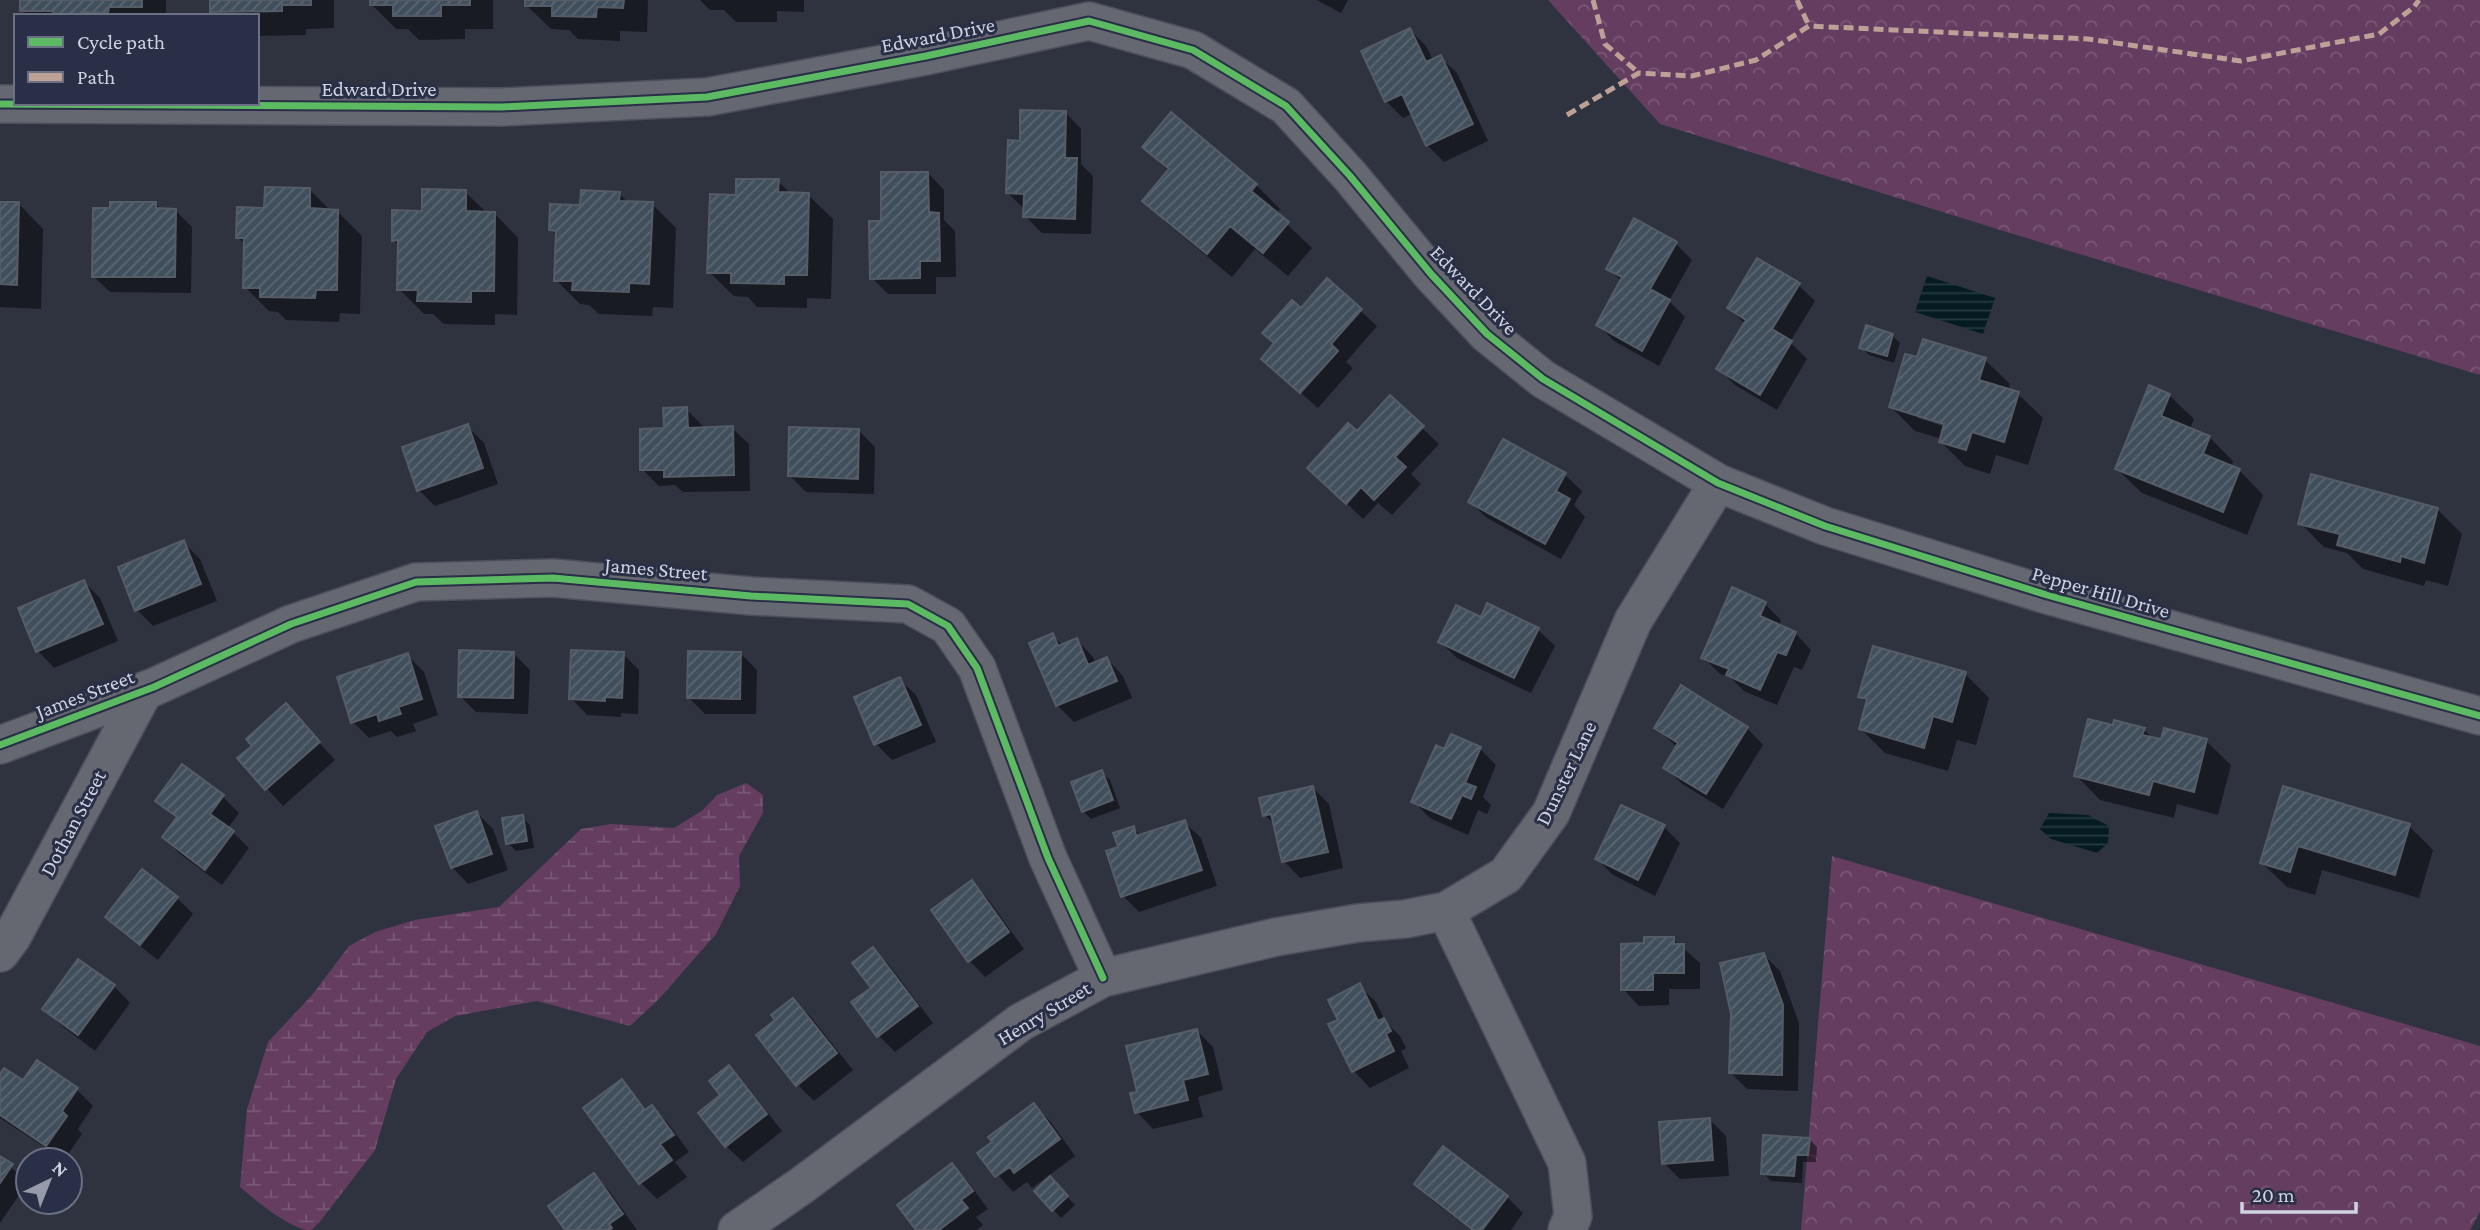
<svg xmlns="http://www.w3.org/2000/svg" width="2480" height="1230" font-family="'Crimson Pro',serif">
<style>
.forest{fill:url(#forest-crowns)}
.wetland{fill:url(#wetland-marsh)}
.water{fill:url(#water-rules)}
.shadow{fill:#0007;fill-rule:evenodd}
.building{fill:url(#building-hatch);stroke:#555c66;stroke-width:2}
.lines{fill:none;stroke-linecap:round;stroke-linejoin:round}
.minor-casing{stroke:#4c4f5a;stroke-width:40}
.minor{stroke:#656871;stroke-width:37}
.quiet{stroke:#bda197;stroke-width:5;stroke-dasharray:10 5;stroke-linecap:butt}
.cycleway-casing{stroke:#292f46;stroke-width:11}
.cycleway{stroke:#5cba63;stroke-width:7}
.labels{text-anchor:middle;stroke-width:6;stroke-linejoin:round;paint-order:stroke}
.street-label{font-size:21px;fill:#ced2e1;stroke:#292f46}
</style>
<defs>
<pattern id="forest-crowns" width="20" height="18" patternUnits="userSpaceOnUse" patternTransform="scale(1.75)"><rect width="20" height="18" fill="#643d61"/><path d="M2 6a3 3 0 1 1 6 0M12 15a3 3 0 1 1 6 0" fill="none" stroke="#795877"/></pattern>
<pattern id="wetland-marsh" width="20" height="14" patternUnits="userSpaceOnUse" patternTransform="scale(1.75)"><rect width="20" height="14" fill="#643d61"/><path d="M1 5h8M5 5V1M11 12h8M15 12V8" fill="none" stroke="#795877"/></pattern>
<pattern id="water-rules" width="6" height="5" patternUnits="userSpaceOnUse" patternTransform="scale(1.75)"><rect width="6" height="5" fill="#041b21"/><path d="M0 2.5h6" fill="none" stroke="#273b41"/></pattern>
<pattern id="building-hatch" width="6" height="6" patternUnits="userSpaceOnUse" patternTransform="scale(1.75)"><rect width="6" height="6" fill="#414f5c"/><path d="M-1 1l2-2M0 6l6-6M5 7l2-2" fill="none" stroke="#5b6773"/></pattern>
</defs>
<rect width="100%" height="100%" fill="#2f3340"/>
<path class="forest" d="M1548,0h932v375l-470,-142 -350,-109z
M1832,856l648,190v166l-10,18h-669z"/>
<path class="wetland" d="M746,783l17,12v18l-24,43 1,30 -24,48 -57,65 -29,27 -93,-25 -82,15 -28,16 -31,47 -21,71 -56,73c-3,2 -5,6 -9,7 -19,0 -56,-31 -70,-43l7,-78 21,-67 44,-47 37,-49 26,-14 40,-12 84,-13 82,-78 30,-5 63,4 29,-18 14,-15z"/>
<path class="water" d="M1927,276l68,22 -12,36 -68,-22z
M2049,813l39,2 21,11 -1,17 -11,10 -46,-14 -11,-10z"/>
<path class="shadow" d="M22,0h144v16h-138l-6,-6z
M211,0h123v28l-28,1v6l-49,1v-20h-41l-5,-5z
M371,0h122v29h-28v10l-46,1 -11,-11h-12l-25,-25z
M526,0h122l-1,32 -27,-1v10l-42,-2 -9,-9 -18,-1 -25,-24z
M700,0h104v12l-27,-1v11h-41l-12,-12h-14z
M1317,0h31l-7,13z
M1410,30l16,16 7,14 7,-3 17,16 31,68 -44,21 -17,-17 -14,-32 -10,5 -17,-17z
M1065,112l16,17v35l12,12 -2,58 -49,-1 -17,-17v-6l-17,-17 13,-50z
M1144,147l112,38 24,24 -4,5 36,34 -24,28 -33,-27 -23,28 -63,-52 -24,-24 24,-29z
M928,173l16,17v30l11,11 1,46h-20v17h-48l-16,-16 11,-55z
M778,181l13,13 17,1 25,24 -2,80 -24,-1v10l-50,-1 -9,-10 -14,-1 -25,-24 28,-75z
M310,190l21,21 7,1 24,24 -2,78 -20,-1 -1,9 -53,-2 -8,-8 -9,-1 -24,-24v-42l-7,-8 28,-27z
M465,192l22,21h7l24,25 -1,77 -22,-1v11l-51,-1 -11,-10h-9l-25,-25v-43l-6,-6 31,-28z
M619,193l9,10 24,1 24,24 -3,80 -20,-1 -1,9 -53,-2 -10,-9 -9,-1 -24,-24 2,-44 -7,-6 31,-23z
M0,204h19l24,25 -2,80 -41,-2z
M156,204l6,6 14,1 16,16 -1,66 -81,-1 -17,-16z
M1675,243l17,17 -23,41 16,16 -26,49 -45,-25 -16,-16 23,-44 -13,-13z
M1327,280l50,46 -31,36 7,6 -35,40 -55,-49z
M1798,285l17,16 -25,41 17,17 -30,51 -42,-25 -17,-17 27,-44 -16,-16z
M1892,335l8,8 -6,20 -25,-8 -8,-8z
M1985,360l25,24 -2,7 10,3 25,24 -15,47 -32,-10 -6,19 -25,-8 -24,-24 1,-3 -27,-8 -24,-24zM1918,414l35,11 -1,4 -34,-11z
M2169,395l25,24 -4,10 19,8 24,24 -2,6 8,3 24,25 -16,40 -105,-42 -25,-24z
M1390,398l49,46 -28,30 10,10 -29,31 -14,-12 -15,16 -37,-35 31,-50z
M686,409l16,16 1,4 29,-1 17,16 1,47 -67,1 -8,-7 -16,1 -17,-17 24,-39z
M467,426l17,17 14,41 -63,22 -16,-16z
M859,431l16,16 -1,47 -68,-2 -17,-17z
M1504,441l61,34 17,16 -8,14 11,12 -24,42 -74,-41 -17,-16z
M2437,509l25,25 -14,52 -22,-6 -2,6 -61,-17 -16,-16 -23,-6 -24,-24z
M183,542l17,17 17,42 -64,25 -16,-16z
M84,582l16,16 18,43 -64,27 -16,-17 -18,-42z
M1765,604l16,16 -2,6 16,7 16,17 -9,20 -8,-3 -17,38 -33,-14 -12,-12 -12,-5 -17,-17z
M1488,605l50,25 17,16 -24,47 -74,-35 -17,-16 42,-23z
M1052,635l11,11 14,-6 16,17 3,7 11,-5 16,17 9,22 -58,24 -17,-17z
M513,653l17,17 -2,44 -52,-2 -16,-16z
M740,653l17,17 -1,44h-51l-16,-16z
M623,654l16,16 -1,44 -17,-1v4l-34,-2 -16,-17z
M407,655l17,17 14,43 -25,9 3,7 -19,6 -6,-6 -22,7 -16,-16z
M1965,674l24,24 -13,47 -19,-5 -9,31 -63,-18 -24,-24 7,-25 -8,-8z
M899,679l17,16 20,47 -44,18 -16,-16z
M286,706l49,54 -52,46 -44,-48 15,-12z
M1656,728h91l16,17 -40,64 -41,-25 -17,-17 13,-19z
M2114,728l30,1 10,11 52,1 25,24 -13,50 -41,-11 -3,14 -74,-18 -24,-25z
M1480,749l16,16 -13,32 8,8 -4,9 -9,-4 -10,25 -38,-17 -16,-16 31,-51z
M183,767l40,30 16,16 -11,15 21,20 -27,37 -42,-31 -16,-17 13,-18 -20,-19z
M1102,773l8,7 10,28 -29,11 -8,-8z
M1313,788l16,16 14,64 -43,10 -16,-17 -8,-35 -11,-11z
M2284,789l125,37 24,24 -14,48 -97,-28 -7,25 -28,-8 -25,-24z
M477,813l16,16 15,41 -40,14 -16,-17z
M522,817l8,8 4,23 -18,3 -8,-8z
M1184,822l17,16 16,48 -78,26 -16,-16 -3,-48 13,-20 8,8z
M1664,827l16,16 -25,53 -42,-21 -16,-16z
M972,882l16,17 36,50 -39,28 -16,-17z
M177,898l16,16 -35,46 -35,-27 -16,-16z
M1673,939l27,24v26h-31v16l-30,1 -16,-17 23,-44z
M873,949l16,16 44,58 -38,29 -16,-16 -25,-33 19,-15z
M1764,955l16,16 19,52 -1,68 -51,-2 -17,-17z
M114,986l16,17 -35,48 -34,-26 -17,-17z
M1359,986l17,16 9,19 15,15 6,12 -5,3 8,17 -39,20 -16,-17 -23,-46 9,-4z
M793,1000l17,16 43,54 -39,31 -16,-16z
M1197,1031l16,16 10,43 -25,7 5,20 -50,12 -16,-17 2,-19z
M38,1063l39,27 16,16 -15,23 4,5 -18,26 -64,-42v-41l24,6z
M729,1067l16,17 37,47 -39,31 -17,-16 -3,-51z
M622,1081l25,29 5,-3 16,16 21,29 -14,10 12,15 -30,22 -16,-16 -56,-75z
M1034,1105l16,16 25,35 -43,32 -5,-6 -14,10 -34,-39z
M1710,1120l16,16 3,40 -49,3 -16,-16z
M1809,1139l8,8 -1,15h-13l-1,21 -31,-2 -8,-8z
M0,1158l28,24 -28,41z
M951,1165l17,17 20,27 -12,8 7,8 -6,5h-59z
M594,1175l16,17 27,38h-70z
M1050,1179l25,26 -14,13 -25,-27z
M1416,1184l91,13 16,16 -12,17h-40l-38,-29z"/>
<path class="building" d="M20,0h122v7h-33l-1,6 -27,-1v4h-28v-5h-33z
M210,0h101v5h-29v6l-72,1z
M370,0h100v5h-29v11h-48v-11h-23z
M525,0h99l-1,8 -26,-1 -1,10 -44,-1v-10h-27z
M1410,28l16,34 15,-7 32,69 -47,22 -24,-52 -17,8 -24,-51z
M1020,110l46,1 -1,47h12l-2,61 -52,-2 1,-23 -18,-1 2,-53 12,1z
M1171,112l86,72 -6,7 38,31 -26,31 -33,-27 -23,28 -65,-53 27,-32 -27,-22z
M881,172h47l1,40 10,1 1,48h-20v17l-50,1 -1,-58h12z
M736,179h43l-1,13 31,1 -2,82h-23v9l-53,-1v-10h-24l3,-79 26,1z
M265,187l45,1v20l28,2 -1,80h-21l-1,8 -55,-1v-9h-17l1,-50h-8l1,-31 27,1z
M422,189l44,1v21l29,1 -1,79h-23v11l-54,-1 1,-11h-21l1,-50 -6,1v-31l30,1z
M581,190l39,2 -1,9 34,1 -4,82 -20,-1v9l-57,-2 1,-9h-19l2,-50 -7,-1 1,-26 30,1z
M0,202h19l-2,83 -17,-1z
M110,202h46v6l20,1 -1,68h-83l1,-69h17z
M1634,218l43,24 -27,47 20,11 -28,51 -46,-26 26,-48 -16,-8z
M1757,258l43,25 -28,46 20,12 -32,54 -44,-26 30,-49 -19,-12z
M1327,278l35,31 -31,35 7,7 -38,42 -39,-34 13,-16 -12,-10 30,-33 9,8z
M1866,325l27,9 -6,22 -28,-8z
M1923,339l63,19 -7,22 40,12 -15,50 -32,-10 -6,18 -27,-8 5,-18 -55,-17 16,-53 12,3z
M2149,385l21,9 -9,22 49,20 -7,18 37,15 -17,43 -108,-43z
M1390,395l34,31 -29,31 11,10 -32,33 -13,-13 -15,17 -39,-36 41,-45 9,8z
M687,407l1,21 45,-2 1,49 -70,2v-7h-24v-41l24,-1 -1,-20z
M468,424l15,44 -66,23 -15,-44z
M789,427l70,2 -1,50 -70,-3z
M1503,439l63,34 -10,18 14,8 -25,45 -77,-42z
M2311,474l127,34 -14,55 -23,-7 -1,6 -63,-17 3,-11 -42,-10z
M184,540l17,44 -66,27 -17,-44z
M84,580l19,44 -67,28 -18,-44z
M1732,587l34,15 -6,14 36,16 -10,23 -9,-3 -17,38 -34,-15 3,-6 -28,-11z
M1487,603l52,25 -25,50 -76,-36 18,-37 25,12z
M1053,633l5,13 19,-8 11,27 19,-8 10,24 -61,25 -27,-63z
M1873,646l93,26 -14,50 -19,-6 -9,32 -65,-19 8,-30 -9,-2z
M459,650l55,2 -1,46 -55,-1z
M571,650l53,2 -2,46 -17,-1v4l-36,-2z
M688,651l53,1 -1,47 -53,-1z
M408,653l14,46 -24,8 3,7 -22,7 -2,-7 -26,9 -14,-46z
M900,677l21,48 -47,20 -20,-48z
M1681,685l67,42 -42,67 -43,-26 15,-25 -24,-15z
M286,703l34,39 -55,48 -28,-32 15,-12 -6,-7z
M2088,719l25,6 1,-5 31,8 -3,7 19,4 3,-11 43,11 -13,53 -41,-11 -4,14 -75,-19z
M1451,734l30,13 -16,36 11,4 -5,12 -9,-4 -11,24 -40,-17 25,-57 8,4z
M182,764l42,31 -14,19 24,17 -29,39 -43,-33 15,-20 -22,-16z
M1102,770l11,30 -31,12 -11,-30z
M1313,786l15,66 -46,10 -11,-48 -8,2 -4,-18z
M2283,786l127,38 -15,51 -97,-29 -8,26 -30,-9z
M1621,805l44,20 -27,55 -43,-21z
M477,811l15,43 -41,14 -16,-42z
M523,815l4,26 -21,3 -4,-26z
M1185,820l17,50 -81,27 -15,-46 12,-4 -5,-14 21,-7 2,10z
M142,869l36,28 -38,48 -35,-28z
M972,880l37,52 -41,30 -37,-52z
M1644,937h30v7h10v29h-31v17h-32v-46l23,-1z
M873,947l45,59 -41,31 -26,-35 20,-14 -19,-25z
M1764,953l19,52 -1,70 -53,-2 2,-59 -11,-51z
M78,959l37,26 -37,50 -36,-26z
M1360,983l18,38 6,-3 7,13 -5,3 8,17 -42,21 -24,-48 10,-4 -10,-20z
M793,998l44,55 -41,33 -40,-51 19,-15 -4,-5z
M1197,1029l11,45 -25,6 5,20 -53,13 -5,-20 7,-1 -11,-46z
M37,1060l41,28 -16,23 5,5 -21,30 -46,-31v-41l4,-6 19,12z
M729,1065l38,49 -42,33 -27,-34 22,-18 -11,-14z
M622,1079l23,31 7,-5 22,30 -14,9 12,16 -33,24 -56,-76z
M1034,1103l26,36 -46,34 -4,-6 -15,10 -18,-24 15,-11 -4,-5z
M1710,1118l3,42 -51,4 -3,-42z
M1763,1135l47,3 -2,17h-12l-2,21 -33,-2z
M1443,1146l65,50 -26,34h-9l-59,-46z
M0,1156l13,8 -13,19z
M952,1163l21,28 -12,9 7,8 -29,22h-23l-19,-25z
M594,1173l29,41 -14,10 3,4 -3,2h-44l-17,-24z
M1050,1176l18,20 -16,15 -18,-20z"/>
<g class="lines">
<defs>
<path id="minor" d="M0,104l502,3 205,-10 219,-41 163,-35 104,29 93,56 64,70 81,98 56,60 56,45 175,104 107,43 222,69 433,121
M0,745l154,-58 137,-63 125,-42 137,-4 198,18 157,8 40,22 29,42 71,190 55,120
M0,953l12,-16 132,-246
M737,1230l64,-44 220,-164 82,-44 173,-41 82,-14 47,-4 41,-8
M1567,1230l6,-14 -6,-53 -121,-252 60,-36 45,-62 82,-192 85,-138"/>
</defs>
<use href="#minor" class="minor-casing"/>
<use href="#minor" class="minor"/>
<path class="quiet" d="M1593,0l12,44 34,29
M1797,0l12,26
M1567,115l72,-42 53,3 64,-16 53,-34 279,13 153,22 138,-27 35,-27 5,-7"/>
<defs>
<path id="cycleway" d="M0,104l502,3 205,-10 219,-41 163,-35 104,29 93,56 64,70 81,98 56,60 56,45 175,104 107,43 222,69 433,121
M0,745l154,-58 137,-63 125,-42 137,-4 198,18 157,8 40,22 29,42 71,190 55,120"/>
</defs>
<use href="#cycleway" class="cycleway-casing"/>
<use href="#cycleway" class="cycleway"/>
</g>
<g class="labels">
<g class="street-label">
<text transform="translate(938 35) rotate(-11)" y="7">Edward Drive</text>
<text x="379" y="96">Edward Drive</text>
<text transform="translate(1474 290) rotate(46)" y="7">Edward Drive</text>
<text transform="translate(656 569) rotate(5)" y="7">James Street</text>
<text transform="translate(2101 592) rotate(16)" y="7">Pepper Hill Drive</text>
<text transform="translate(85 694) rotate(-21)" y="7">James Street</text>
<text transform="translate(1566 773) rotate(-64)" y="7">Dunster Lane</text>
<text transform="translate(73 823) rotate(-62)" y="7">Dothan Street</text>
<text transform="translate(1044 1013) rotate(-31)" y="7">Henry Street</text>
</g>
</g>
<rect x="14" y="14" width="245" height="91" fill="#292f46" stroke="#6b7084" stroke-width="2"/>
<rect x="28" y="37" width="35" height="10" fill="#5cba63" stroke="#6b7084" stroke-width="2"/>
<text x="77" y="49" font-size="21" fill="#ced2e1">Cycle path</text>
<rect x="28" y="72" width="35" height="10" fill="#bda197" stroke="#6b7084" stroke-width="2"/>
<text x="77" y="84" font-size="21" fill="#ced2e1">Path</text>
<g transform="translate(49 1181) rotate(43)"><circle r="33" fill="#292f46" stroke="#6b7084" stroke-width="2"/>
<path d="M0-5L12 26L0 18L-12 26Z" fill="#969aa9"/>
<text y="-10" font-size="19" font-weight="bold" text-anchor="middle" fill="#ced2e1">N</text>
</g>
<path d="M2242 1202v10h114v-10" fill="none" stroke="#ced2e1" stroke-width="3.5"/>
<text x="2252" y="1202" font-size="21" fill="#ced2e1" stroke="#292f46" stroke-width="5" paint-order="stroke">20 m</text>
</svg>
